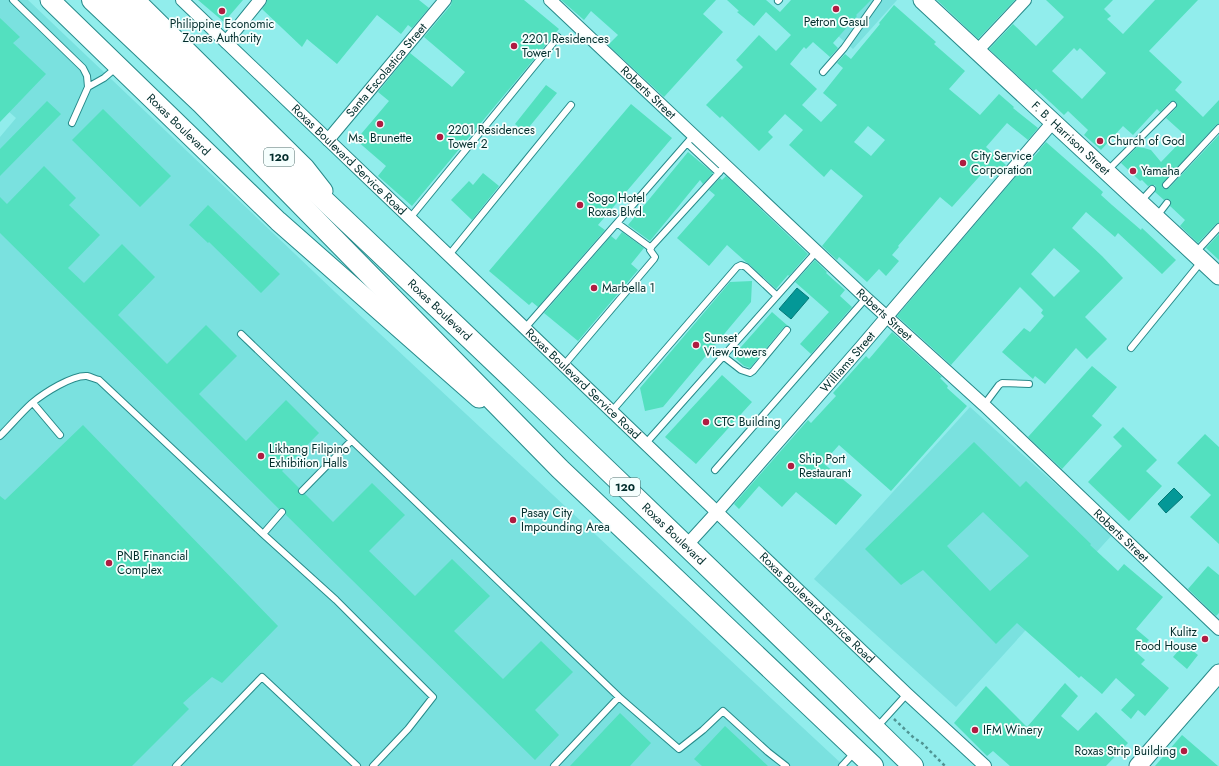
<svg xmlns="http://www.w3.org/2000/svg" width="1219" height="766" font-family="Jost,sans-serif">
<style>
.built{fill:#7ae1df}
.water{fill:#049897;stroke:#037877}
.building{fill:#53e0bf;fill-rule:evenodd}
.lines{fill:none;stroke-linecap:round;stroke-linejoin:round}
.service-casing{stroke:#278a8a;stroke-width:8}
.minor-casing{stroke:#278a8a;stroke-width:14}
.secondary-casing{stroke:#278a8a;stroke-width:19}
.primary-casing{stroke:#278a8a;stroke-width:21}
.trunk-casing{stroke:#278a8a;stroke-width:22}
.path{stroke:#4f9493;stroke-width:2.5;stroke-dasharray:3 3;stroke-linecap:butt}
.service{stroke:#fff;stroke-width:6}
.minor{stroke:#fff;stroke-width:12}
.secondary{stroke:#fff;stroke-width:17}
.primary{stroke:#fff;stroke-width:19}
.trunk{stroke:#fff;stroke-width:20}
.poi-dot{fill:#af1c41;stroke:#f5fefd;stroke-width:1.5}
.labels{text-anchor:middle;stroke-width:3.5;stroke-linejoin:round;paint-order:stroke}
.shield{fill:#f5fefd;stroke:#4b6c6b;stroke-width:1}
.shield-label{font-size:11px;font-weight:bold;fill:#022d2c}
.poi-label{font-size:12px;fill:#022d2c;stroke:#f5fefd;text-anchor:start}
.street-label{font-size:12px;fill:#022d2c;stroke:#f5fefd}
</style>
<rect width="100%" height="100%" fill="#91edec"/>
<path class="built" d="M0,0h28l307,292 509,474h-844v-629l16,-19 -16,-14z
M828,0h69l-44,49 -39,-34z
M970,407l142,128 -156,172 -142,-128z"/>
<path class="water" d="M797,288l12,10 -18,21 -12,-10z
M1174,488l9,9 -17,16 -8,-9z"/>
<path class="building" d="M198,0h45l-19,22z
M267,0h152l10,8 -17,20 -4,-3 -7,9 -24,-19 -40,49 -30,-25 -5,8 -40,-38 4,-5z
M452,0h72l35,29 -147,177 -34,-30 8,-10 -30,-26 33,-39 -11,-9 32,-39 42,34 13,-15 -41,-35 27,-32z
M561,0h155l-13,14 20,18 -59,65 -56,-52 10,-10 -27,-24 -7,9z
M727,0h39l14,12 11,-12h80l-15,15 1,1 -24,27 5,5 -8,9 -17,-15 -7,7 -2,-2 -14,17 27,25 -15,16 19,17 16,-17 -14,-12 20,-25 -6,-5 8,-9 6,5 29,-35 -1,-1 15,-18 42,37 -2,2 31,27 -16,18 31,26 19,-21 15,13 -1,1 25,20 -10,12 -21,-17 -21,24 20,18 -9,11 -10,-8 -35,39 -12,-10 -42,49 1,1 -7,8 7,6 -13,15 -7,-7 -12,13 -28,-25 -2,3 -15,-14 41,-50 -32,-27 -7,8 -35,-32 14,-15 -18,-16 -17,18 5,5 -14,14 -37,-35 -2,2 -14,-13 37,-38 -7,-7 23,-25 17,16 15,-16 -25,-23 -12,14 -17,-14 2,-1zM868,126l17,14 -14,16 -17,-14z
M937,0h78l-37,39z
M1046,0h67l-9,9 7,7 -4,3 16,15 32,-34h43l-49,51 33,31 -7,8 28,27 16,-17v24l-3,1 -54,59v3l3,2 4,-1 50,-53v88l-3,1 -18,19 -18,-17 5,-6 -15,-14 1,-3 -1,-3 -3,-1 -3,1 -9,-8 1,-4 -1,-3h-4l-3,1 -6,-6 -2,1 -19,-18 16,-16 7,1 7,2 10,12 25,-26 -20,-18 10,-10 1,-4 -1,-2 -2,-1 -4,1 -10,10 -3,-3 -24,26 -10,-9 -22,24 -17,-15 4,-5 -20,-19 -4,4 -28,-26 -2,2 -45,-42 24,-25 23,22 28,-29zM1074,48l3,3 3,-3 26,25 -24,26 -30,-28z
M0,18l20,19 -7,6 33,31 -46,48z
M546,85l11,8 -32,39 -10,-8z
M47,101l14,13 -61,62v-27z
M631,104l41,34 -74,87 7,5 -67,77 -6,-5 -3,3 -40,-34z
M103,109l68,67 -31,31 -68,-67z
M1046,142l57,50 -2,3 11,10 29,25 1,-2 34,32 -14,14 -44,-41 -3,4 -29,-25 -14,16 30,28 21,22 -38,39 22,22 -20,20 -11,-11 -31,36 -10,-8 -2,3 -31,-27 22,-24 6,4 14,-16 -3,-3 2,-3 -23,-23 -69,78 -54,-49 120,-141 23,-25h-1zM1054,248l26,23 -26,26 -23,-23z
M688,152l25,21 -10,11 -3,-4 -50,61 -22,-16z
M44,166l32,32 -7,7 31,30 -32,33 16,15 38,-39 33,33 -37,38 49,49 39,-39 31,31 -38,38 47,47 40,-41 33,33 -37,38 17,17 -1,4 1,2 4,1 2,-1 28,28 39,-39 33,32 -36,36 46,45 37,-37 38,37 -36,35 49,48 38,-38 32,31 -38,38 24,25 -24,25 -249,-245v-3l-1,-3 -3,-1 -3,1 -279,-276v-36l7,7z
M483,173l16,13 -27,34 -21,-20 18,-19 4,4z
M726,176l82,78 -19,22 -1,-1 -12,14 -27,-25 -3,-2 -19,-17 -18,21 -32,-28 38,-43 -6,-5 11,-12 2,2z
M208,205l72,69 -19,19 -52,-51 -1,1 -19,-18z
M622,232l22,16 -13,16 7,6 -60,71 -34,-28 67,-77 5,4z
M1219,234v26l-13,-12z
M815,260l12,12 -1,1 19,17 -5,6 12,11 -41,47 -11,-10 29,-32 -34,-30z
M752,281l-1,21 -88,105 -18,4 -5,-23 90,-106z
M772,312l16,14 -4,1 -34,41 -6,-2 -11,-10z
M892,332l50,45 -2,1 8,8 -1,2 20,18 -76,85 -52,-46 -16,18 39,32 -26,30 -40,-33 -14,15 -23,-21 -20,23 -5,-5 74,-84 3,3 25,-27 -3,-3 33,-37 3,3z
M1092,366l25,21 -25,29 10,9 -40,44 -34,-32z
M722,375l30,27 -56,62 -31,-27z
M83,425l195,201 -56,57 -10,-6 -29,26 6,6 -57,57h-132v-270l5,4z
M1123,427l34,33 -11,11 16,15 -33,35 -41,-39 34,-36 -9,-9z
M1205,434l14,13v97l-29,-27 21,-22 -34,-32z
M974,442l46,45 6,-6 65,63 -1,1 28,26 6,-7 39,33 -27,32 13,11 -12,13 8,7 -4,4 28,24 -24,28 -7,-6 -7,9 -10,-9 14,-15 -19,-17 -14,16 -21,-18 -2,2 -62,-55 -21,21 -73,-74 -22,15 -36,-36zM983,512l46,44 -39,35 -43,-45z
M1208,566l11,9v38l-3,3 -28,-27z
M1184,644l14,11 -11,14 -14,-12z
M1065,683l13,13 -17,20 17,15 18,-19 32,31 -22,23h-96l-17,-15 -6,5 -33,-33 32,-37 41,41z
M620,713l31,30 -21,23h-60z
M725,726l43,40h-66l-8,-7z
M1182,735l36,31h-63z"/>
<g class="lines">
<defs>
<path id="service" d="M13,0l70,68 4,8 1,11 -16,36
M778,1l1,-1
M823,72l21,-24 34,-48
M88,87l16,-9 13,-11
M687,143l32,30
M1108,170l65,-65
M1166,185l53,-57
M1141,201l11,-12
M1157,216l10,-13
M410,218l148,-181
M617,223l34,25
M1196,252l23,-25
M449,255l122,-150
M525,328l169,-193
M241,334l378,363 60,52 24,-19 20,-19 45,41 18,14
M1131,348l70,-86
M723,356l18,14 9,3 3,-2 34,-41
M564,365l90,-106 1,-2 -5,-7 2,-4 74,-81
M33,403l27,32
M984,405l15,-20 3,-2 27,1
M612,411l125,-144 4,-2 5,2 31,29
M0,436c11,-11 21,-23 32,-33 12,-10 40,-28 55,-27 4,1 8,3 12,4l164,154 73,66 97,97 -25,32 -35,37
M646,443l171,-192
M715,470l151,-172
M302,491l49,-50
M263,534l19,-22
M877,727l30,-33
M176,766l86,-89 95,89
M554,766l65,-69
M842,766l12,-13"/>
<g id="minor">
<path id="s1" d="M182,0l725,694 78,72"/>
<path id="s2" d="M550,0l316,298 118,107 235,224"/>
<path d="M226,42l34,-42"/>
<path d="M977,51l48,-51"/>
<path id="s3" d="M328,140l117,-140"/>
<path id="s4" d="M686,546l31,-34 144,-165 192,-225"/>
</g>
<g id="secondary">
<path id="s5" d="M922,0l297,276"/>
<path d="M1138,766l81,-93"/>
</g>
<g id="primary">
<path id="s6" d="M50,0l228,221 201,177"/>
<path d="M135,0l170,168 18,23"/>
</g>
<g id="trunk">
<path d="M92,0l110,104 358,365 313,297"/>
<path id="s7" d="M112,0c269,253 537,508 801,766"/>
</g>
</defs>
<use href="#service" class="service-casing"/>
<use href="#minor" class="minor-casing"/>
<use href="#secondary" class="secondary-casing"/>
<use href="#primary" class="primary-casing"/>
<use href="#trunk" class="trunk-casing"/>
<path class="path" d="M894,719l20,19 8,5 23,23"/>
<use href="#service" class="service"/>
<use href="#minor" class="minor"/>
<use href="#secondary" class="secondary"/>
<use href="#primary" class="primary"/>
<use href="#trunk" class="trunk"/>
</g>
<g class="poi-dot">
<circle cx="836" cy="9" r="4"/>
<circle cx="222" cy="11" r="4"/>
<circle cx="514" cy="46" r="4"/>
<circle cx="380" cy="124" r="4"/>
<circle cx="440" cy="137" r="4"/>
<circle cx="1100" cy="141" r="4"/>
<circle cx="963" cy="163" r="4"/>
<circle cx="1133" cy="171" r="4"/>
<circle cx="580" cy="205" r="4"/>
<circle cx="594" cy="288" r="4"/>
<circle cx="696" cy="345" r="4"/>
<circle cx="706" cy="422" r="4"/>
<circle cx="261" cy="456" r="4"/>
<circle cx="791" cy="466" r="4"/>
<circle cx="513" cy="520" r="4"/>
<circle cx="109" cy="563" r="4"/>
<circle cx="1205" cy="639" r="4"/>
<circle cx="975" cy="730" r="4"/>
<circle cx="1184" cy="751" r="4"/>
</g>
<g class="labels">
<g class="shield">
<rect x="264" y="148" width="30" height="18" rx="3"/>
<rect x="610" y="478" width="30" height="18" rx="3"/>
</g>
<g class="shield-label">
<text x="279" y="161">120</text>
<text x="625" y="491">120</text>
</g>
<g class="poi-label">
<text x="836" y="26" text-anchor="middle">Petron Gasul</text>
<text x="222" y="28" text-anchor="middle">Philippine Economic<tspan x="222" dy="14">Zones Authority</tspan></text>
<text x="522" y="43">2201 Residences<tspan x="522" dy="14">Tower 1</tspan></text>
<text x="448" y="134">2201 Residences<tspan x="448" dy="14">Tower 2</tspan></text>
<text x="380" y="142" text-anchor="middle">Ms. Brunette</text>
<text x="1108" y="145">Church of God</text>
<text x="971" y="160">City Service<tspan x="971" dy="14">Corporation</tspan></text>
<text x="1141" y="175">Yamaha</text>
<text x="588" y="202">Sogo Hotel<tspan x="588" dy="14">Roxas Blvd.</tspan></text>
<text x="602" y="292">Marbella 1</text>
<text x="704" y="342">Sunset<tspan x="704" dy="14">View Towers</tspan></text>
<text x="714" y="426">CTC Building</text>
<text x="269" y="453">Likhang Filipino<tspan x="269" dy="14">Exhibition Halls</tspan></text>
<text x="799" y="463">Ship Port<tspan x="799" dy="14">Restaurant</tspan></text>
<text x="521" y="517">Pasay City<tspan x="521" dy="14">Impounding Area</tspan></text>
<text x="117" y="560">PNB Financial<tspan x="117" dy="14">Complex</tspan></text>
<text x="1197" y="636" text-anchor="end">Kulitz<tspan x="1197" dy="14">Food House</tspan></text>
<text x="983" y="734">IFM Winery</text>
<text x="1176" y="755" text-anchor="end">Roxas Strip Building</text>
</g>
<g class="street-label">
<text dy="4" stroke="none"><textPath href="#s3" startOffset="91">Santa Escolastica Street</textPath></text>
<text dy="4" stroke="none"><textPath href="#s2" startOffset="135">Roberts Street</textPath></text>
<text dy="4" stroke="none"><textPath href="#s6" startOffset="179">Roxas Boulevard</textPath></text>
<text dy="4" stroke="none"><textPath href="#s5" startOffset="203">F. B. Harrison Street</textPath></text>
<text dy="4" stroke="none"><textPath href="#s1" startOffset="231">Roxas Boulevard Service Road</textPath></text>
<text dy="4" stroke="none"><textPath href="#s7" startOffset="451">Roxas Boulevard</textPath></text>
<text dy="4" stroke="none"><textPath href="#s2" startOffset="459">Roberts Street</textPath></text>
<text dy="4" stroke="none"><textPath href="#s4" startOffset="245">Williams Street</textPath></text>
<text dy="4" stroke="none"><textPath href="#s1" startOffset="555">Roxas Boulevard Service Road</textPath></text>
<text dy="4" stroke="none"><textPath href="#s7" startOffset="775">Roxas Boulevard</textPath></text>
<text dy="4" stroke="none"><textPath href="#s2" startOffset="783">Roberts Street</textPath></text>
<text dy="4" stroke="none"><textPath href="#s1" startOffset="879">Roxas Boulevard Service Road</textPath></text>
</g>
</g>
</svg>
